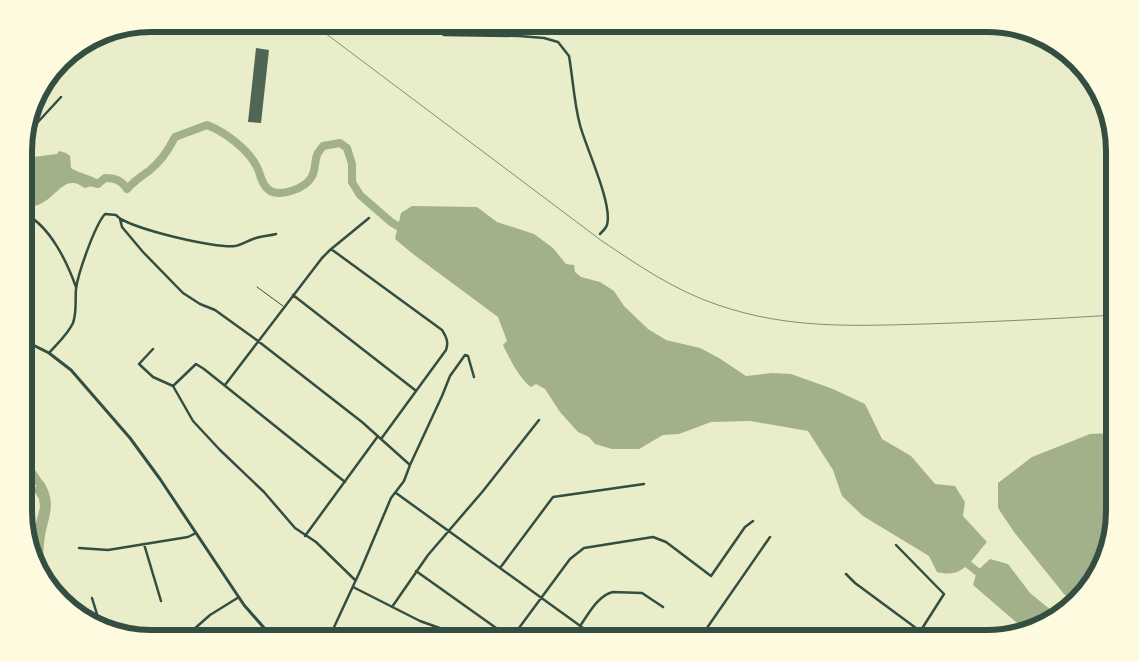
<svg xmlns="http://www.w3.org/2000/svg" width="1139" height="662" font-family="Commissioner,sans-serif">
<style>
.water{fill:#a3b18a}
.lines{fill:none;stroke-linecap:round;stroke-linejoin:round}
.river{stroke:#a3b18a;stroke-width:8}
.building{fill:#4f6655}
.service{stroke:#344e41;stroke-width:1}
.minor{stroke:#344e41;stroke-width:2.5}
.tertiary{stroke:#344e41;stroke-width:3}
.rail{stroke:#7c8e77;stroke-width:1}
.rim{fill:none;stroke:#344e41;stroke-width:6}
</style>
<rect width="100%" height="100%" fill="#e9edc9"/>
<path class="water" d="M59,151l7,2 4,3 1,12c9,6 18,6 27,12v4l-13,4c-3,-1 -7,-5 -11,-5 -16,-2 -23,25 -49,24v-49l32,-4z
M412,206l65,1 20,15 37,12 19,14 13,16 8,1 1,7 6,5 19,5 14,9 10,15 24,23 18,11 34,8 19,10 27,18 26,-3 19,1 42,15 32,15 17,35 29,17 24,28 20,2 10,16 -2,14 24,26c-16,18 -23,37 -50,30l-8,-16 -66,-40 -21,-20 -9,-26 -25,-39 -58,-10 -39,1 -32,12 -16,1 -24,14h-27l-17,-5 -6,-7 -11,-5 -18,-20 -15,-23 -9,-5 -5,3c-10,-6 -23,-31 -28,-42l4,-4 -9,-24 -85,-63 -18,-15 6,-26z
M1113,433l2,1v84l-17,56 -26,26 -8,-6 -50,-62 -16,-24v-25l34,-26 58,-23z
M43,481c16,24 3,38 1,63 -2,15 3,28 6,42l-5,-5 -14,-39 9,-35 -1,-8 -6,-10z
M990,559l18,5 22,29 27,22 -6,6 -27,8 -51,-44 4,-14z"/>
<g class="lines">
<path class="river" d="M90,182l8,2 7,-6c10,0 16,2 22,11 7,-8 13,-12 22,-18 10,-8 20,-22 26,-34l32,-12c18,7 41,24 50,42 4,8 4,17 12,23 11,8 36,-2 42,-12 5,-7 3,-15 6,-23 1,-3 4,-6 6,-9l17,-3 7,5 5,16v18l8,13 31,27 15,9
M25,408l2,1 3,17 -5,24 6,21 10,15 1,6
M959,557l25,20"/>
</g>
<path class="building" d="M256,48l13,2 -8,73 -13,-1z"/>
<g class="lines">
<path class="service" d="M257,287l26,19"/>
<path class="minor" d="M423,24l21,11 75,1 25,2 14,4 11,14c4,23 5,47 11,69 6,23 33,79 27,100 -1,3 -5,7 -7,9
M28,125l2,6
M25,136l36,-39
M25,214c25,12 42,48 51,73
M120,219l2,8 21,25 40,41 17,11 15,6 43,31 104,81 48,43
M331,249l111,81c4,6 7,12 4,20l-65,89
M293,295l122,95
M153,349l-14,15 14,13 20,9 23,-22 8,5 141,113
M49,353c8,-9 19,-19 24,-30 4,-11 2,-23 3,-34 2,-16 19,-64 29,-75l11,1c10,13 101,34 119,31 6,-1 12,-5 18,-7 7,-3 16,-3 23,-5
M225,385l97,-127 8,-8 39,-32
M173,386l20,35 27,29 44,42 31,36 21,14 39,38
M396,493l201,145
M305,536l73,-100
M144,544l17,57
M896,545l48,49 -28,44
M79,548l29,2 80,-13 8,-4
M500,568l53,-71 91,-13
M416,571l90,64
M846,574l9,9 65,48
M353,587l67,34 28,10 5,5v2
M92,598l8,26
M392,607l36,-52 55,-64 56,-71
M580,626c8,-11 18,-31 33,-34l29,1 21,14
M516,632l54,-73 14,-11 69,-11 13,5 45,34 34,-49 8,-6
M184,638l26,-23 29,-18
M329,638l32,-69 30,-71 13,-17 6,-16 32,-69 8,-20 15,-21 3,1 6,21
M700,638l70,-101"/>
<path class="tertiary" d="M25,341l24,12 22,17 59,68 30,41 84,126 29,33"/>
<path class="rail" d="M313,24l289,217c37,25 74,50 116,64 70,24 134,21 207,19 63,-2 127,-5 190,-9"/>
</g>
<path d="M0 0H1139V662H0ZM151 32H987A119 119 0 0 1 1106 151V511A119 119 0 0 1 987 630H151A119 119 0 0 1 32 511V151A119 119 0 0 1 151 32Z" fill="#fefae0" fill-rule="evenodd"/>
<path class="rim" d="M151 32H987A119 119 0 0 1 1106 151V511A119 119 0 0 1 987 630H151A119 119 0 0 1 32 511V151A119 119 0 0 1 151 32Z"/>
</svg>
